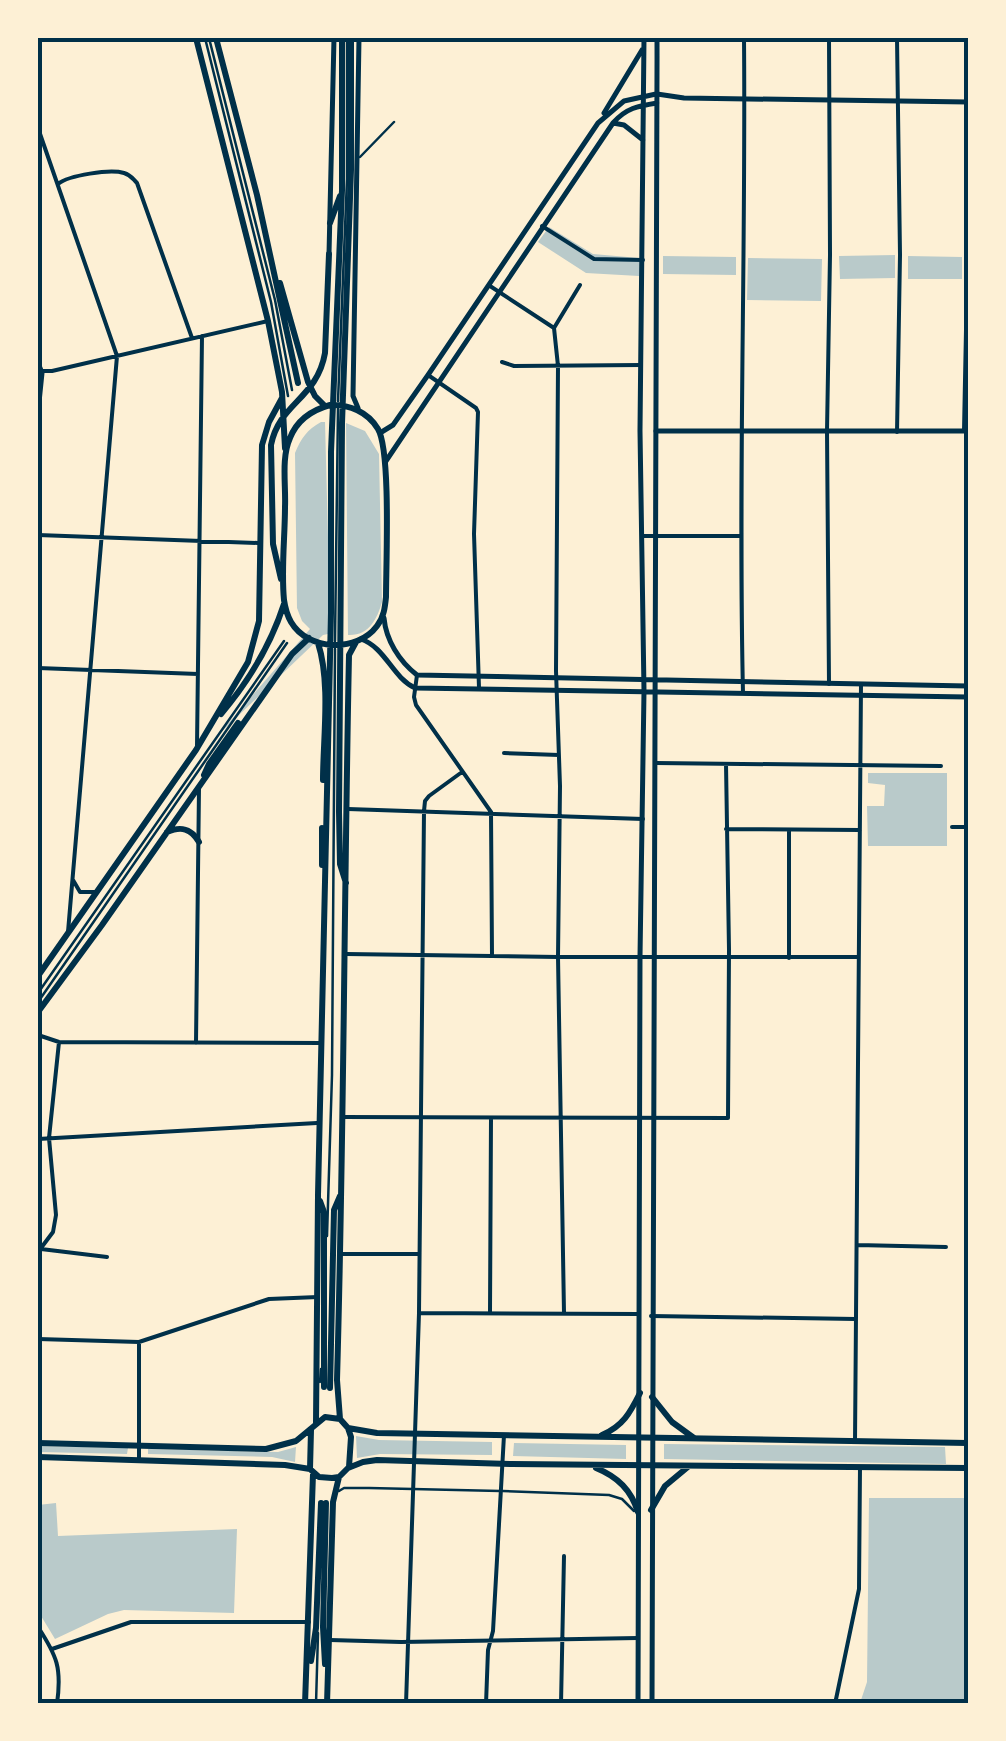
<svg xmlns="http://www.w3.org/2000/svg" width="1006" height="1741" font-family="'Fira Sans Condensed',sans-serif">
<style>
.green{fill:#b9caca}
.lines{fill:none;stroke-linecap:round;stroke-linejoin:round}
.service{stroke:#003049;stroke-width:2.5}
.minor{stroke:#003049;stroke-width:4}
.tertiary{stroke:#003049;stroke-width:5}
.secondary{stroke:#003049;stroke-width:5}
.primary{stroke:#003049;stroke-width:6}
.neatline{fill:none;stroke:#003049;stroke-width:4}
</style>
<rect width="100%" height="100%" fill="#fdf0d5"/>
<path class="green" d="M549,227l44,27 46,4v18l-53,-3 -48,-31z
M895,255v23l-55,1 -1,-23z
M663,256l73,1v18l-73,-1z
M908,256l54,1v22h-54z
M748,258l74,1 -1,42 -74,-1z
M321,422h4l3,115v97l-5,1 -105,100 92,-106 -8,-8 -5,-13 -2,-155c6,-15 12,-23 26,-31z
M346,423l19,8 14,23 3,148c-5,17 -13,34 -34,33z
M868,773h79v73h-79l-1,-40h17l1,-21 -17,-2z
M356,1436l23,4 113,2v13l-112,-1 -23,4z
M514,1443l112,2v14l-113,-3z
M664,1444l281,3 1,17 -282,-5z
M38,1446l90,2 -1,6 -89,-2z
M296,1447l-1,15 -23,-5 -124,-3v-5l130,3z
M869,1498h99v205h-108l7,-21z
M56,1503l2,33 179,-7 -3,84 -110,-3 -16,4 -53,25 -17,-28v-106z"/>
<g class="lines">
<path class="service" d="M205,38l66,264 17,94
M209,38l66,262 17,90
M360,157l34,-35
M338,401l9,-222v-141
M335,641l3,-232
M38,993l246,-352
M38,1002l249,-359
M327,1236l5,-161 3,-426
M320,1382l1,-13
M339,1491l5,-3h25l131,3
M503,1491l106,4 13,4 12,12
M316,1704l2,-71"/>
<path class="minor" d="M829,38l1,217 -3,176 2,253
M38,128l79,228 -49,576
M58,184c11,-9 52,-15 66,-11 7,2 8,5 13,10l55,155
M542,226l52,33 49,1
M490,286l64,42 4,38 -2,305 4,115 -2,171 6,356
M554,328l26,-43
M502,362l12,4 127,-1
M38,371h14l216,-50
M428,375l48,33 2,4 -4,122 5,154
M964,431l3,-152v-241
M897,432l3,-177 -3,-217
M38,535l220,8
M642,536h99
M38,668l160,6
M417,675l-3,22 2,8 75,107 1,144
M743,693c-5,-218 3,-437 1,-655
M197,746l5,-410
M504,753l55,2
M656,763l285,3
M348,809l295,10
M952,827h16
M726,829l134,1
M73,880l7,12h16
M346,954l212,3h301
M789,958v-128
M38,1035l21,7 263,1
M196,1043l3,-255
M343,1117l385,1 1,-168 -3,-186
M38,1139l279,-16
M857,1245l89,2
M41,1249l66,8
M38,1252l15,-20 3,-17 -7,-77 10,-96
M340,1254h79
M419,1313l220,1
M490,1313l1,-195
M651,1316l205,3
M38,1339l101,3 130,-43 49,-2
M139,1342v116
M855,1442l6,-758
M38,1627c19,29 24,41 19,77
M330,1640l71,2 237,-4
M52,1649l79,-27h178
M406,1704l13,-391 5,-502 1,-10 4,-5 33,-24
M486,1704l2,-54 5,-19 11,-196
M561,1704l3,-148
M835,1704l24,-115 1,-122"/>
<path class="tertiary" d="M657,94l27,4 284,4
M38,363l4,10 -4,39
M656,431h312"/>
<path class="secondary" d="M604,113l38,-63
M613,123l11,2 19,15
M329,254l5,-216
M358,408l-5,-12 6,-358
M380,433l13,-8 35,-50 170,-252 26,-22 32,-7
M386,461l227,-338c13,-15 25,-17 44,-20
M384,618c2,22 15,43 33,57l551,11
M361,639c25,9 31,38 54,49l553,9
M638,1704l2,-747 4,-266 -4,-260 4,-393
M652,1704c-2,-556 6,-1111 5,-1666"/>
<path class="primary" d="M196,38l72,283 14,71 3,56
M216,38l41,157 41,188
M330,223l10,-27
M280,283l28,99 7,14 10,10
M330,405c19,-1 38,7 48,24 13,22 8,136 8,168 -1,10 -2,20 -9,29 -20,27 -69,25 -86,-4 -4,-7 -6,-15 -7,-22 -3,-31 1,-63 1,-93 1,-22 -4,-49 5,-69 7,-18 22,-28 40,-33z
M281,579l-8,-35 -2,-99c8,-42 46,-46 54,-92l4,-99
M318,643c13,40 5,96 5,137
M221,714c28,-33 50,-70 63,-110
M204,775l5,-11 29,-41
M322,828v37
M167,832c14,-6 24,-4 32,10
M346,883l-6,-19 -1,-52 3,-389 9,-253v-132
M38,976l158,-226 52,-88 11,-41 3,-176 7,-23 13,-24
M38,1012l64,-87 190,-271 17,-16
M320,1201l4,11v175
M330,1388l4,-178 6,-14
M652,1397l20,25 22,16
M340,1419l-3,-39c7,-242 7,-483 12,-725l7,-13
M316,1423l2,-228 13,-582v-161l11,-262v-152
M348,1428l3,9 -2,30
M602,1435c21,-9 28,-22 38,-42
M38,1443l228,6 30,-8 29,-24 15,2 8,9 29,5 591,10
M38,1457l247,8 25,4 9,8 13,1 7,-1 9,-9 15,-6 14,-2 135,4 456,4
M596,1468c22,9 35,22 42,44
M310,1469l1,-39
M651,1510l14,-24 24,-20
M311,1661l5,-33 5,-125
M325,1664l-2,-37 3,-124
M305,1704l8,-230
M327,1704l6,-202 6,-25"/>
</g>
<rect width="1006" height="1741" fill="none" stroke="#fdf0d5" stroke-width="80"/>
<rect x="40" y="40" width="926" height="1661" class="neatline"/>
</svg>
